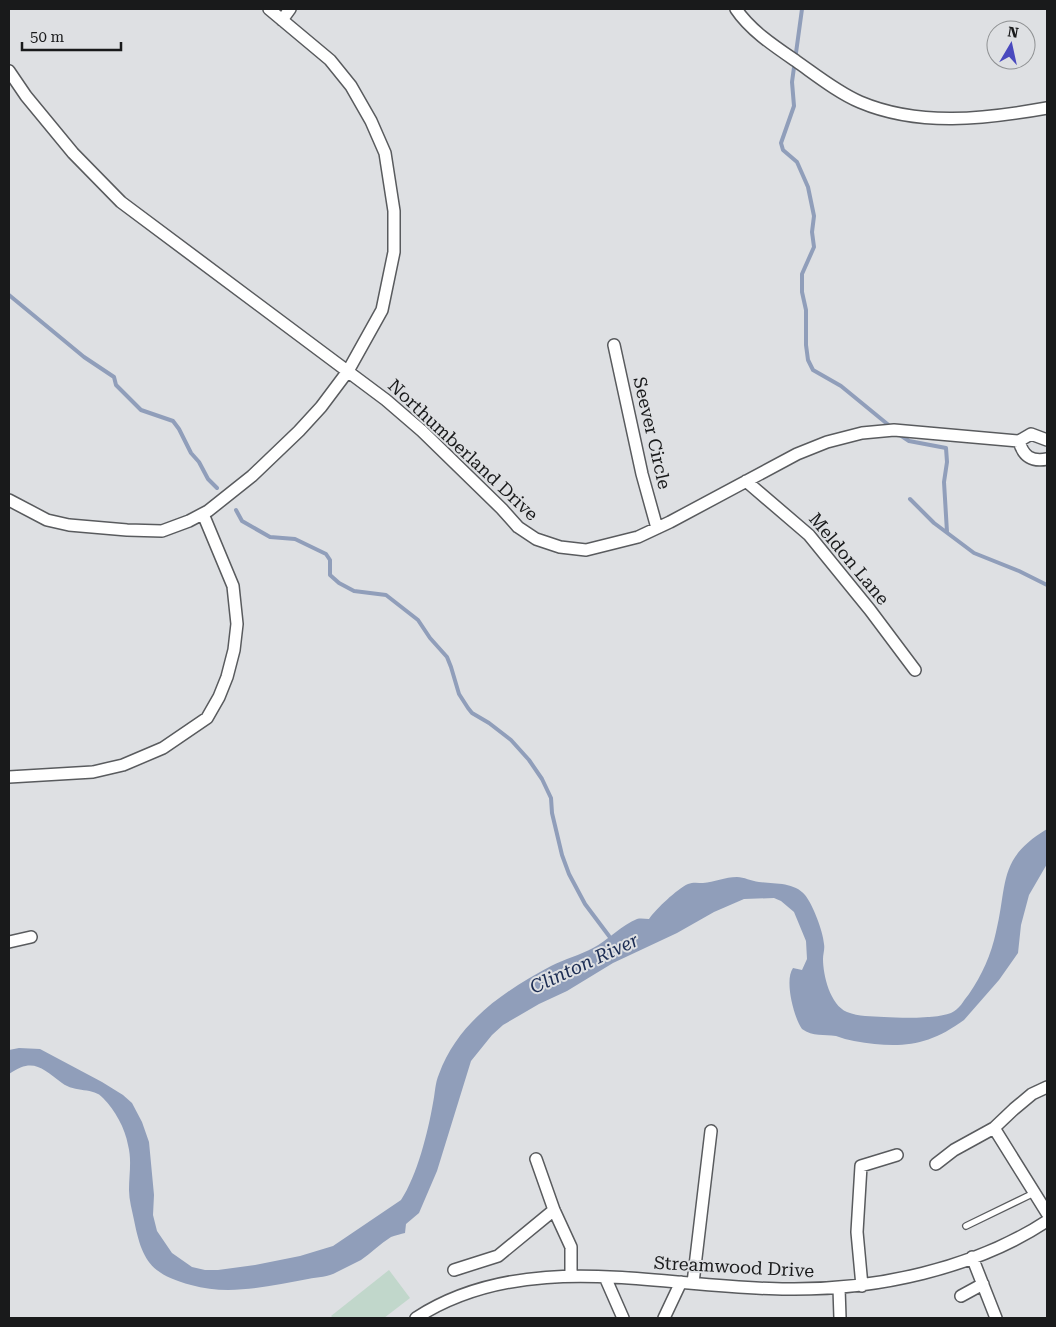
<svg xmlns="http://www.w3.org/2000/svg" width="1056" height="1327" font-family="'Roboto Serif',serif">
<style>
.green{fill:#c1d7cb}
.water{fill:#909eba}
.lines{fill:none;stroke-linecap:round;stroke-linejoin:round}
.stream{stroke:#909eba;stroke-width:4}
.lane-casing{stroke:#595b5e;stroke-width:8}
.street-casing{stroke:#595b5e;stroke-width:14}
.lane{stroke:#fff;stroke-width:5.5}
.street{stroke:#fff;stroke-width:11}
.labels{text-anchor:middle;stroke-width:4;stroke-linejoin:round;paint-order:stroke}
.street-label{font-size:18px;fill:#191a1b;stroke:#dee0e3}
.water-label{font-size:19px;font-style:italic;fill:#1a2b52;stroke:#dee0e3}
</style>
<rect width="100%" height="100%" fill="#dee0e3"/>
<path class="green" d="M389,1270l21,28 -26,20h-51l-2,-2z"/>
<path class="water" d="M1047,829v35l-18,31 -8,30 -3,28 -19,27 -35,40c-37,27 -65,29 -110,21 -6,-1 -12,-3 -18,-5 -12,-2 -23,1 -34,-7 -8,-11 -18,-49 -9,-61l9,2 5,-11 -1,-18 -12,-29 -13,-11 -7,-3 -30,1 -30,13 -37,21 -64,30 -46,28 -28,13 -36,21 -11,10 -21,26 -34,110 -18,42 -13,11 -1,9c-4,1 -9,2 -14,4 -11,7 -20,16 -30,23 -8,4 -16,8 -24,12 -9,5 -19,5 -29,7 -38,7 -79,17 -117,6 -41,-11 -49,-25 -57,-65 -2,-10 -5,-20 -5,-30 0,-16 3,-30 -1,-45 -3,-17 -13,-35 -25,-47 -9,-11 -28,-5 -41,-15 -20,-15 -29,-26 -53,-9v-24l10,-2 21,1 62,33 21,13 9,8 10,19 7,20 5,53 -1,20 4,16 15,22 20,14 13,3h13l37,-5 45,-9 33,-10 68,-46c16,-24 27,-68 32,-97 2,-9 2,-20 6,-29 19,-52 65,-83 112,-108 14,-7 29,-11 42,-18 14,-7 30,-24 44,-29 4,-1 8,0 12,0 7,-10 28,-30 39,-35 5,-2 10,-1 15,-1 11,-1 22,-6 34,-6 7,0 14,4 22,5 15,2 35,0 46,13 8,10 18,36 19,49 1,5 -1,10 -1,15 0,16 7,46 24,53 12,5 24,4 37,5 18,1 51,2 67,-4 9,-4 12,-12 18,-19 13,-19 22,-39 27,-62 12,-48 1,-73 51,-103z"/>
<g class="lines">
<path class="stream" d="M802,9l-10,73 2,24 -13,37 2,7 14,12 11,25 6,29 -2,16 2,15 -12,27v18l4,18v35l2,15 5,10 28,16 50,41
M9,295l75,62 30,20 2,8 25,25 32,11 6,8 12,24 8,9 9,17 9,9
M900,435l9,6 37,7 1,14 -3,20 3,50
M910,499l24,24 40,30 45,18 28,14
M236,510l6,11 28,16 25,2 31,15 4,6v15l9,8 15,8 32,4 32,25 12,18 17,19 4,10 8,27 9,14 4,5 17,10 22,17 18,20 13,19 9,19 1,15 10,42 7,19 16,30 24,32"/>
<defs>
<path id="lane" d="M966,1226l68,-33"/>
<path id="street" d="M736,9c14,21 38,37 60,52 20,14 41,31 64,41 59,25 125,17 187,6
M282,20l8,-11
M9,71l17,25 47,57 48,49 265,198 36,31 80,78 16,18 18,12 24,8 26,3 52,-13 32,-15 127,-68 30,-12 35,-9 32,-3 125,11 12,-7 16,6
M614,345l28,129 15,54
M1019,441c4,15 12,21 28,18
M746,481l63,54 61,75 45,60
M9,500l38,20 22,5 58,5 35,1 27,-10 19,-10 44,-35 47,-45 22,-24 27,-36 34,-61 12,-58v-41l-9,-58 -14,-32 -20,-35 -21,-26 -61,-51
M9,777l84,-5 30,-7 40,-17 44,-30 12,-21 8,-20 7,-27 3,-26 -4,-38 -30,-72
M9,942l22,-5
M994,1128l53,85
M536,1159l18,51 17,37v28
M936,1164l18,-14 40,-22 20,-19 18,-15 15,-7
M972,1257l24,61
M454,1270l44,-14 56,-46
M605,1277l18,41
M693,1283l18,-152
M862,1286l-5,-54 4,-66 36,-11
M839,1288l1,30
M961,1296l22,-12
M416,1318c111,-72 249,-29 372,-29 87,1 186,-20 259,-68
M664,1318l17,-36"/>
</defs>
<use href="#lane" class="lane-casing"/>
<use href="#street" class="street-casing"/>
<use href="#lane" class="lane"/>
<use href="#street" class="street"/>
</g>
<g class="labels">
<g class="street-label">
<text transform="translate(652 433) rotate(77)" y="6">Seever Circle</text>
<text transform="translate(463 450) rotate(43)" y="6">Northumberland Drive</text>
<text transform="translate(849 559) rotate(50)" y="6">Meldon Lane</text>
<text transform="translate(734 1267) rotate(3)" y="6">Streamwood Drive</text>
</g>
<g class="water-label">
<text transform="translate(584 963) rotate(-25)" y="7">Clinton River</text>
</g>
</g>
<rect width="1056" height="1327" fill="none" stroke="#191a1b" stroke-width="20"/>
<g transform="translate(1011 45) rotate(9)"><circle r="24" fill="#dee0e3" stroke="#8f9193"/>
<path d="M0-4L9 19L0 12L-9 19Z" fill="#4949be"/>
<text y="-8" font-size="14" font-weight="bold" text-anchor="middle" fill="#191a1b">N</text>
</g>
<path d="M22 42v8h99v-8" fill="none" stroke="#191a1b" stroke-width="2.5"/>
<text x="30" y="42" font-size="15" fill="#191a1b" stroke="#dee0e3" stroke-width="4" paint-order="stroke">50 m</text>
</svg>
